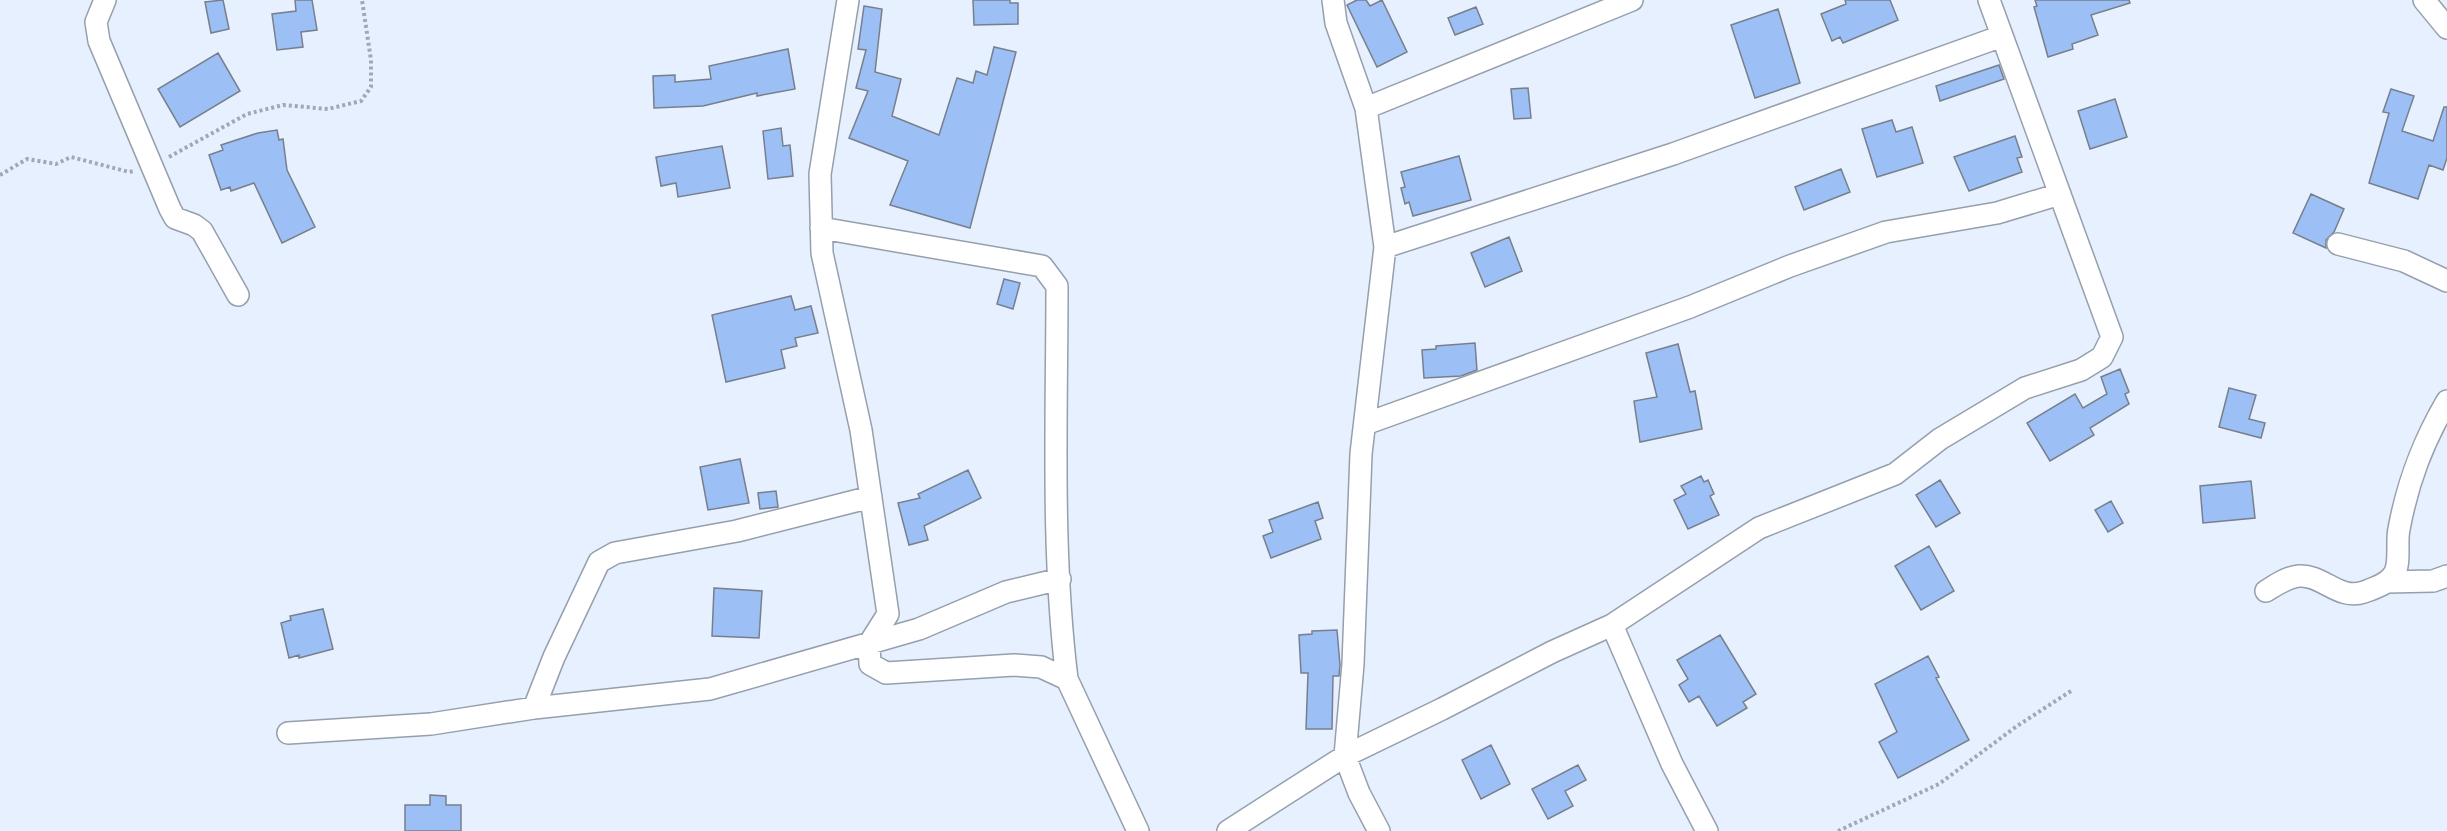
<svg xmlns="http://www.w3.org/2000/svg" width="2447" height="831" font-family="'Nunito Sans',sans-serif">
<style>
.building{fill:#9cc0f5;stroke:#777f8c;stroke-width:1.5}
.lines{fill:none;stroke-linecap:round;stroke-linejoin:round}
.street-casing{stroke:#969fac;stroke-width:24}
.path{stroke:#a1a8b4;stroke-width:4;stroke-dasharray:3 3;stroke-linecap:butt}
.street{stroke:#fff;stroke-width:21}
</style>
<rect width="100%" height="100%" fill="#e7f0ff"/>
<path class="building" d="M223,0l6,29 -18,4 -6,-31z
M295,0h17l5,30 -16,2 2,15 -26,3 -5,-36 24,-3z
M973,0h37v3h8v21l-44,1z
M1357,0h9l4,6 12,-6 25,52 -30,15 -30,-62z
M1845,0h45l8,20 -55,23 -3,-6 -8,4 -11,-27 25,-10z
M2035,0h94l1,3 -39,12 7,20 -26,9 1,5 -25,8 -14,-50 3,-1z
M864,6l18,3 -7,63 26,7 -9,37 47,19 18,-57 16,5 3,-12 11,4 7,-28 22,5 -46,176 -80,-23 18,-44 -59,-23 19,-47 -12,-3 10,-38 -8,-1z
M1476,7l7,17 -28,11 -7,-17z
M1778,9l22,74 -45,15 -24,-73z
M788,49l7,40 -38,7v-3l-54,13 -49,2 -1,-32 22,-1v7l36,-3 -2,-13z
M218,53l22,38 -60,36 -22,-38z
M1999,65l5,14 -64,22 -4,-15z
M1528,88l3,30 -17,1 -3,-30z
M2391,89l23,7 -12,35 31,10 11,-34h3v51l-4,12 -14,-5 -11,34 -49,-16 20,-70 -6,-1z
M2115,99l12,38 -37,12 -12,-38z
M1892,120l4,12 16,-5 11,36 -46,14 -15,-48z
M781,128l2,18 7,-1 3,31 -25,3 -5,-48z
M277,130l2,10 4,-1 4,31 28,57 -33,16 -28,-60 -23,8 -1,-4 -9,3 -12,-35 14,-5 -2,-5 37,-12z
M2015,136l7,21 -5,1 5,14 -53,19 -15,-34z
M722,146l8,42 -52,9 -2,-14 -15,3 -5,-29z
M1459,156l12,44 -58,16 -4,-14 -4,2 -4,-16 4,-1 -4,-15z
M1841,169l9,23 -46,18 -9,-23z
M2311,194l33,15 -10,23 -8,8v8l-33,-15z
M1509,237l13,34 -37,16 -14,-34z
M1004,279l16,4 -7,26 -16,-5z
M791,296l4,14 16,-4 7,27 -23,5 2,8 -16,4 4,18 -59,14 -14,-67z
M1475,343l2,27 -16,6 -37,2 -2,-28 14,-1v-3z
M1678,344l12,48 5,-1 7,38 -62,13 -6,-41 23,-4 -11,-44z
M2120,369l9,23 -4,2 4,10 -39,24 4,7 -44,26 -23,-38 48,-29 8,14 24,-14 -6,-17z
M2229,388l27,7 -7,24 16,4 -4,15 -42,-11z
M740,459l9,44 -41,7 -8,-43z
M968,470l13,28 -57,28 4,14 -19,5 -11,-42 22,-5 -2,-4z
M1701,476l3,6 4,-2 6,14 -4,2 9,19 -31,14 -14,-29 12,-6 -5,-8z
M1940,480l20,33 -24,14 -20,-32z
M2251,481l4,37 -52,5 -3,-37z
M776,491l2,16 -18,2 -2,-16z
M2111,501l12,22 -15,9 -13,-22z
M1318,502l5,16 -8,3 6,18 -50,19 -8,-22 10,-4 -4,-12z
M1929,546l25,45 -33,19 -26,-44z
M714,588l48,3 -3,47 -47,-2z
M323,609l10,40 -34,9v-3l-10,3 -8,-35 10,-3 -1,-4z
M1337,630l3,35 -1,11h-6l-1,53h-26l2,-56h-7l-2,-38 13,-1v-3z
M1720,635l36,59 -13,8 4,6 -30,18 -18,-30 -10,6 -10,-17 9,-6 -11,-19z
M1928,656l11,21 -3,1 33,62 -71,38 -19,-36 18,-10 -22,-48z
M1491,745l19,39 -29,15 -19,-39z
M1578,765l8,15 -21,11 8,15 -25,13 -16,-30z
M430,795l16,1v9h15v26h-56v-26h25z"/>
<g class="lines">
<defs>
<path id="street" d="M105,0l-9,22 3,19 71,168 5,9 19,7 8,6 36,64
M848,0l-28,174 2,79 39,177 27,184 -19,30 1,20 16,9 128,-8 27,2 26,12 71,152
M1333,0l3,23 30,85 19,139 -24,207 -8,210 -8,92 14,37 20,38
M2424,0l23,28
M1366,108l266,-108
M821,228l221,38 15,20c0,130 -6,263 10,393
M2338,244l66,17 43,20
M1385,247l288,-93 329,-118
M1365,424l325,-117 100,-41 96,-34 111,-19 63,-19
M2387,582l46,-1 14,-5
M2266,591c10,-6 21,-14 33,-15 23,-2 40,25 65,16 11,-4 24,-8 30,-18 7,-11 2,-32 5,-45 9,-48 24,-87 48,-128
M1612,625l60,139 35,67
M534,708l20,-51 45,-95 16,-9 122,-22 134,-34
M288,733l143,-9 103,-16 176,-19 209,-60 87,-37 54,-13
M1228,831l117,-75 97,-47 110,-57 60,-27 147,-97 136,-54 45,-35 85,-51 56,-18 21,-13 10,-20 -123,-337"/>
</defs>
<use href="#street" class="street-casing"/>
<path class="path" d="M169,157l78,-43 36,-9 45,4 33,-8 10,-14v-27l-9,-60
M0,175l27,-16 29,5 15,-7 58,15 5,-1
M1838,831l101,-47 78,-58 54,-35"/>
<use href="#street" class="street"/>
</g>
</svg>
